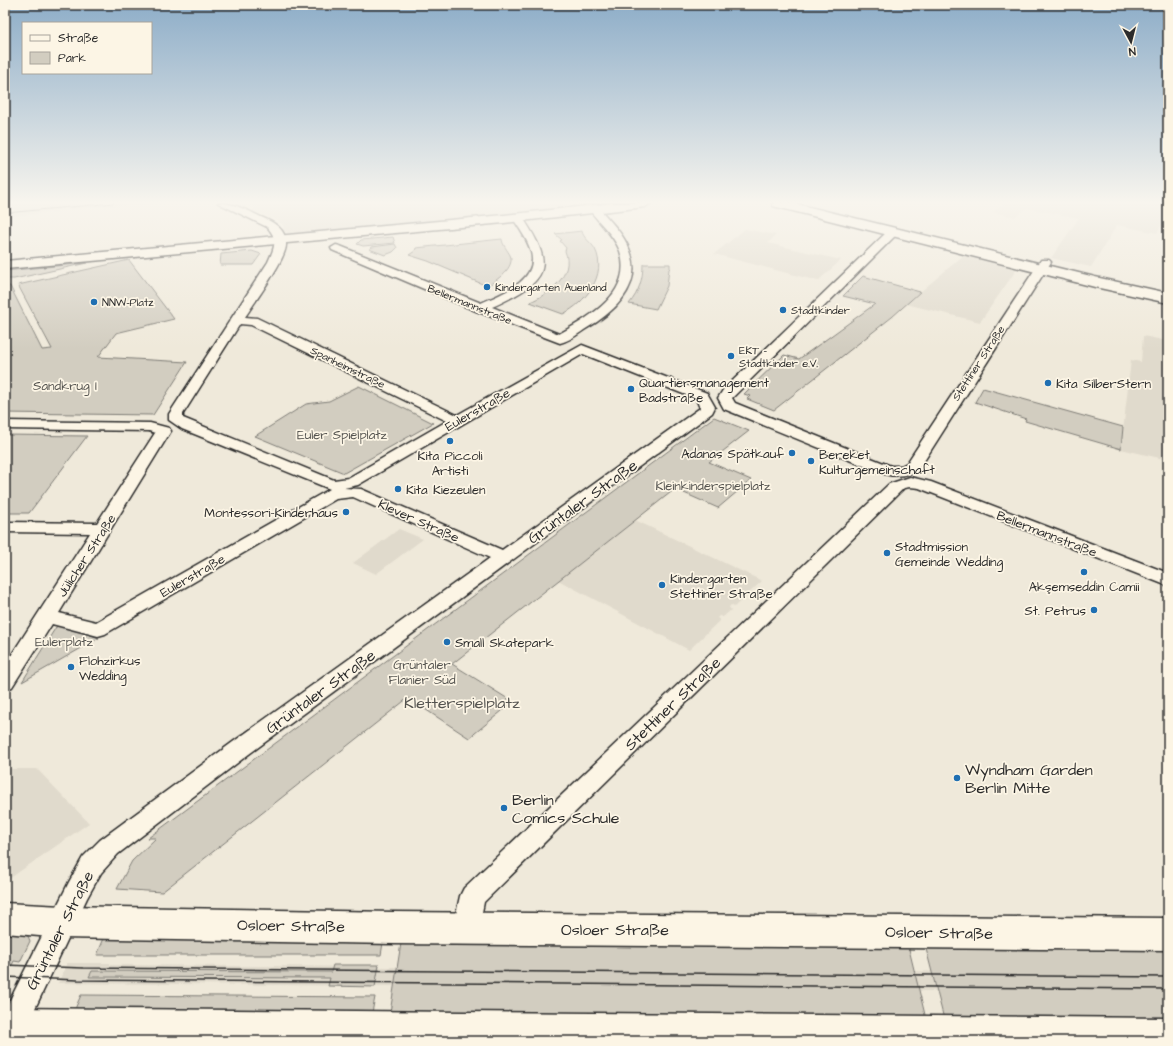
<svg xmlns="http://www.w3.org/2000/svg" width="1173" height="1046" font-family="'Architects Daughter',sans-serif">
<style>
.built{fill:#e0dacc}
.green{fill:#d2cdc0;stroke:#7e7c76}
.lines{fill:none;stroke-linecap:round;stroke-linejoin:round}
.minor-casing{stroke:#2b2b2b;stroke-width:3}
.tertiary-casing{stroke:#2b2b2b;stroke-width:3}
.secondary-casing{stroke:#2b2b2b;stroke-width:3}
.primary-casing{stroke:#2b2b2b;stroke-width:3}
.minor{fill:#fcf5e5;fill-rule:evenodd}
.tertiary{fill:#fcf5e5;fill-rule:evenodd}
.secondary{fill:#fcf5e5;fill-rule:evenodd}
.primary{fill:#fcf5e5;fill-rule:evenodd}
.tram-far1{stroke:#2b2b2b;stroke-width:1}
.tram{stroke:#2b2b2b;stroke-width:1.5}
.poi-dot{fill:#1f6fb2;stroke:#fcf5e5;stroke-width:1.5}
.labels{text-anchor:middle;stroke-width:3.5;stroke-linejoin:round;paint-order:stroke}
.far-poi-label{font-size:11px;fill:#2b2b2b;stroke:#fcf5e5;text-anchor:start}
.far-street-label{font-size:11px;fill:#2b2b2b;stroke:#fcf5e5}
.poi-label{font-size:13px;fill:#2b2b2b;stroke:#fcf5e5;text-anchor:start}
.park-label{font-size:13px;fill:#555450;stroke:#fcf5e5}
.street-label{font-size:13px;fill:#2b2b2b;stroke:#fcf5e5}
.near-street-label{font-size:16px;fill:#2b2b2b;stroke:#fcf5e5}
.near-park-label{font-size:16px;fill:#555450;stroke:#fcf5e5}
.near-poi-label{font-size:16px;fill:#2b2b2b;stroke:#fcf5e5;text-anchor:start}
</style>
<rect width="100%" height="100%" fill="#efe9da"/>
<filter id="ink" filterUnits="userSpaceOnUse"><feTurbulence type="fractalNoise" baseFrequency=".025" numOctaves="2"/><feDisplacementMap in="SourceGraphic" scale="8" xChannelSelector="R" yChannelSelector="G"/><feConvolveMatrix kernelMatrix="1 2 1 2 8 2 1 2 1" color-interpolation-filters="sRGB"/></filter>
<g filter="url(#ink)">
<path class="built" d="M5,203h160l-68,4 -92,10z
M235,203h391l-334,32 -8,-4 -1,-6 -5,-4 -25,-10 2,-4 -3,-1 -9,1z
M1005,203h163v9l-11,21 -40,-8 -26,42 -40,-9 28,-40 -52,-10 -12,9 -22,-5z
M745,229l31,6 -8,8 73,17 -23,21 -104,-27z
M964,255l53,14 -37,53 -74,-18z
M1143,336l25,5v119l-47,-11 10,-89 10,2z
M635,520l127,61 -28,26 -3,-2 -2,2 2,3 -8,7 -4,-1 -2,2 3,2 -31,30 -131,-70z
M399,529l24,10 -47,35 -23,-11z
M5,769h32l52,54 -83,58z
M67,963h43v2l1058,8v20l-1110,-10z"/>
<path class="green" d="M582,231c1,7 9,11 13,18 13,26 -10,54 -32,65l-33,-12c19,-8 45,-27 35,-51l1,-3 -6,-7 2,-1 -7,-6z
M393,237l2,6 -32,3 -6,-2 4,-4z
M502,239c0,5 6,12 8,16 6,12 -14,26 -23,31l-59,-25 -19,-6 6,-4 1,-3z
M395,244l2,4 -4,4 -8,3 -16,-6 3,-2z
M252,251l9,3 -8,11h-33l1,-11z
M129,260l45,59 -58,14 -18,24 89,5 -34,53 -148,-2v-127h5l32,64 10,-1 -34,-64z
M87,263l-73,16h-9v-8z
M643,264h27v4l-1,1 -2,17 -11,23 -27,-5c10,-12 14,-25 14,-40z
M863,276l57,16 -28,25 -118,93 -27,-11 3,-3 -6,-2 40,-39 15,4 76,-55 -32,-8z
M359,386l74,37 -89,50 -89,-37 51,-32 23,-3z
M983,388l140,39 -2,22 -96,-28 1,-2 -51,-17z
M714,417l35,14 -40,31 42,18 -33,28 -43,-19 -223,175 61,38 -44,36 -61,-40 -246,194 -45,-3 15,-28 24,-23h-8z
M5,435l82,1 -58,77h-24z
M62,625l37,13 -77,44 34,-55z
M5,932l23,4 2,5 -10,21 -6,-1 -9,18z
M105,936l279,1 -3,18h-284z
M402,937l505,4 20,82 -538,-4z
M924,941l244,2v82l-223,-2z
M333,965h46l-4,22 -47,-1 2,-8 -241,-1 3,-6 239,1z
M81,995l294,2 -4,21 -299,-2z"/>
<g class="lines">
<defs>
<path id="minor" d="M218,203c16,0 29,7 43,14 12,5 26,12 25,28 0,14 -32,58 -41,72l12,1 200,97 125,-70 125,48 8,14 -3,6 -463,341 -131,100 -17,19 -14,25 -65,138 -4,5h-13v-31l64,-128 14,-25 17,-17 133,-98 257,-184 -137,-61 -17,2 -231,135 -7,2 -46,-12 -40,63 -7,3v-25l85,-132 -85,-1v-10l92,1 58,-90 -6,-2 -144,-2v-8l145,2 19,5 2,3 -112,182 37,9 234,-133 -148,-60 -13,-9v-6l99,-152c6,-13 11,-23 -1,-35zM240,324l11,1 196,96 -99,57 -14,2 -151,-62v-4zM583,354l113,45 4,9 -198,142 -141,-61 -17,-1 14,-3z
M594,206l4,1c11,13 26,27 32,44 14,36 -18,63 -46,79 -7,5 -15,11 -24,13l-84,-32 -144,-61 -1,-2 5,-3 4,1 141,57c20,-9 58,-22 50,-51 -3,-12 -12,-24 -19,-35l1,-2h8c36,53 28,66 -29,92l67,27c30,-17 75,-41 61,-83 -6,-16 -21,-28 -31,-42z
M893,229l5,3 -1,2 -165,164 3,5 156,63h10l6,-3 134,-203h8l2,2 -132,207c-12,8 -25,8 -38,4l-157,-64 -6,-11 5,-8 166,-160z
M910,477l21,5 237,91v13l-249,-98 -9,-1 -6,1 -420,414 -5,26 -4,9 -9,3 -9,-3 -4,-9 7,-32 4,-8 425,-404z"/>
<path id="tertiary" d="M613,203h38l-6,4 -141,16 -499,46v-8l499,-46z"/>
<path id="secondary" d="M772,203h21l302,74 73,16v10l-73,-16 -322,-81z"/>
<path id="primary" d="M5,903l57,3 332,6 774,6v32l-774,-6 -332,-6 -57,-5z
M5,1008l1163,10v23h-1163z"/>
</defs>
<use href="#minor" class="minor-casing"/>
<use href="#tertiary" class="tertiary-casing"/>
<use href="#secondary" class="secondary-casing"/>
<use href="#primary" class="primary-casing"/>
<use href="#minor" class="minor"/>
<use href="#tertiary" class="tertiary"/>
<use href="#secondary" class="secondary"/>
<use href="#primary" class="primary"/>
<path class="tram-far1" d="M5,213l109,-10"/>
<path class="tram" d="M5,965l78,3 1085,9
M5,977l73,3 1090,9"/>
</g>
</g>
<linearGradient id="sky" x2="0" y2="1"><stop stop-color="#8dadc8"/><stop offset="0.58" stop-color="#f8f5ee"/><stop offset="1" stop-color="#f8f5ee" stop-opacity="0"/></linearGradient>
<rect width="1173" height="349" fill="url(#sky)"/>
<g class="poi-dot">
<circle cx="487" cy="287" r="4"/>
<circle cx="94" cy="302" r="4"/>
<circle cx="783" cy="310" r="4"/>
<circle cx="731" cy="356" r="4"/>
<circle cx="1048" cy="383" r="4"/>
<circle cx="631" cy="389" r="4"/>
<circle cx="450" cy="441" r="4"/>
<circle cx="792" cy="453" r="4"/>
<circle cx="811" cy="461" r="4"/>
<circle cx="398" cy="489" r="4"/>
<circle cx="346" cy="512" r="4"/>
<circle cx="887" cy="553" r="4"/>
<circle cx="1084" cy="572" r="4"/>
<circle cx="662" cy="585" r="4"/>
<circle cx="1094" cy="610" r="4"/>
<circle cx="447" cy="642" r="4"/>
<circle cx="71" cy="667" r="4"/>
<circle cx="957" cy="778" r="4"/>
<circle cx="504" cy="808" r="4"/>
</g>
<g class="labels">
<g class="far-poi-label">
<text x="495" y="291">Kindergarten Auenland</text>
<text x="102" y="306">NNW-Platz</text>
<text x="791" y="314">Stadtkinder</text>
<text x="739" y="354">EKT -<tspan x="739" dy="13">Stadtkinder e.V.</tspan></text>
</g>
<g class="far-street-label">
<text transform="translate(470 304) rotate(22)" y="4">Bellermannstraße</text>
<text transform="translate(978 363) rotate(-57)" y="4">Stettiner Straße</text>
<text transform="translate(348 367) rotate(26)" y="4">Spanheimstraße</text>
</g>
<g class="poi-label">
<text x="639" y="387">Quartiersmanagement<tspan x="639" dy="15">Badstraße</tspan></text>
<text x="1056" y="388">Kita SilberStern</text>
<text x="784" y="458" text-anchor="end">Adanas Spätkauf</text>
<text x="819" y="459">Bereket<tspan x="819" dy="15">Kulturgemeinschaft</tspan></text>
<text x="450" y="460" text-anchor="middle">Kita Piccoli<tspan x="450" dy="15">Artisti</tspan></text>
<text x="406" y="494">Kita Kiezeulen</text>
<text x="338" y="517" text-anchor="end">Montessori-Kinderhaus</text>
<text x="895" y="551">Stadtmission<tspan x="895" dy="15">Gemeinde Wedding</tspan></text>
<text x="670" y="583">Kindergarten<tspan x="670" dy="15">Stettiner Straße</tspan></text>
<text x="1084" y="591" text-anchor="middle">Akşemseddin Camii</text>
<text x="1086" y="615" text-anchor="end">St. Petrus</text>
<text x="455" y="647">Small Skatepark</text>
<text x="79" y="665">Flohzirkus<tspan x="79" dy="15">Wedding</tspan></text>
</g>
<g class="park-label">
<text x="65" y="390">Sandkrug I</text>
<text x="342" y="439">Euler Spielplatz</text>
<text x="713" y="490">Kleinkinderspielplatz</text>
<text x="64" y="646">Eulerplatz</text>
<text x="422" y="669">Grüntaler<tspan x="422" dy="15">Flanier Süd</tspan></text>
</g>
<g class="street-label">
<text transform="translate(477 409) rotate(-30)" y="5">Eulerstraße</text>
<text transform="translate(419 520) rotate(24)" y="5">Klever Straße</text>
<text transform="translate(1047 533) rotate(21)" y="5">Bellermannstraße</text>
<text transform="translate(86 555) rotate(-57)" y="5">Jülicher Straße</text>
<text transform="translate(192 575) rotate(-30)" y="5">Eulerstraße</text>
</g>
<g class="near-street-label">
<text transform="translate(582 501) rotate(-36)" y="6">Grüntaler Straße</text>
<text transform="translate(320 691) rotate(-36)" y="6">Grüntaler Straße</text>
<text transform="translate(672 703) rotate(-44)" y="6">Stettiner Straße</text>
<text transform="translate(291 925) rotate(1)" y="6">Osloer Straße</text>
<text x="615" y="935">Osloer Straße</text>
<text transform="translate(59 930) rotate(-63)" y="6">Grüntaler Straße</text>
<text transform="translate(939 932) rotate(1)" y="6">Osloer Straße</text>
</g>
<g class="near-park-label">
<text x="462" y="708">Kletterspielplatz</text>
</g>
<g class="near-poi-label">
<text x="965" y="775">Wyndham Garden<tspan x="965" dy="18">Berlin Mitte</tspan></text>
<text x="512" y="805">Berlin<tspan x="512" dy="18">Comics Schule</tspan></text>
</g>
</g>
<rect width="1173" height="1046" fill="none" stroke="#fcf5e5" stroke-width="20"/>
<rect x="10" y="10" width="1153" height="1026" fill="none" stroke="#2b2b2b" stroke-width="1.5" filter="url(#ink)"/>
<rect x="22" y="22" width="130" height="52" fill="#fcf5e5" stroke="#a8a49b"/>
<rect x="30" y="35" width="20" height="6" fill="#fcf5e5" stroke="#a8a49b"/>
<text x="58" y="42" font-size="12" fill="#2b2b2b">Straße</text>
<rect x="30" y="52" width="20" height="12" fill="#d2cdc0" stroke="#a8a49b"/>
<text x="58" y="62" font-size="12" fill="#2b2b2b">Park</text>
<g transform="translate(1131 42) rotate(173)" stroke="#fcf5e5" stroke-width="3" paint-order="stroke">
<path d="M0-3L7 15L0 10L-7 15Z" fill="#2b2b2b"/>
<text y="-6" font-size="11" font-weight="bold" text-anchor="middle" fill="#2b2b2b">N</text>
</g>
</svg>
